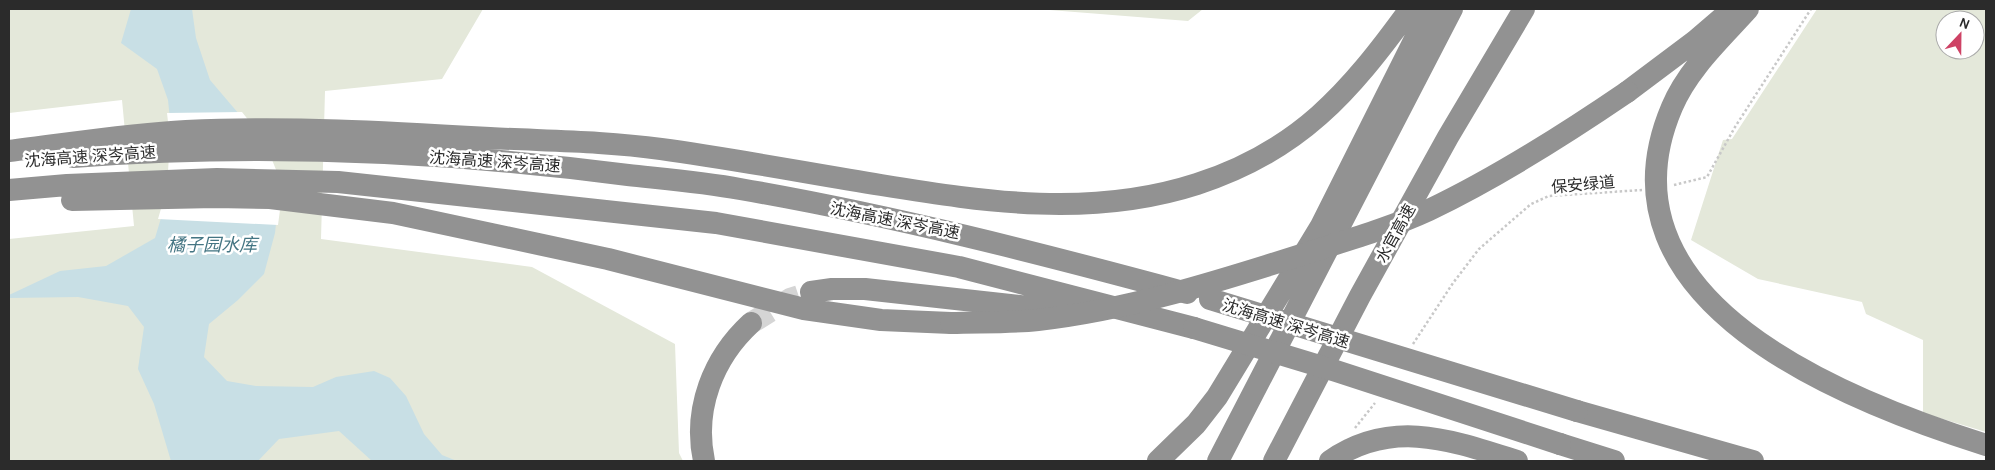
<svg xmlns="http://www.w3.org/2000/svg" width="1995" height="470" font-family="Karla,'Noto Sans SC',sans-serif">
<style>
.green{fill:#e4e8da;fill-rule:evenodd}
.water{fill:#c8dfe5}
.pier{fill:#fff}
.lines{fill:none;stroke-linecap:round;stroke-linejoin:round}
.highway-tunnel{stroke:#d5d5d5;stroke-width:22;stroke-dasharray:22 11;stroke-linecap:butt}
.path{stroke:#c8c8c8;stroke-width:2.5;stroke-dasharray:2.5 2.5;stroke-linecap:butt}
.highway{stroke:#929292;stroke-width:22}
.highway-bridge{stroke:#929292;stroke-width:22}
.labels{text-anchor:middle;stroke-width:5;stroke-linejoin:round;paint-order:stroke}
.street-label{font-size:16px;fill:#2b2b2b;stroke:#fff}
.water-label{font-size:18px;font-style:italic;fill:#447583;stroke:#fff}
</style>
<rect width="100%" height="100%" fill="#fff"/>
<path class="green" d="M9,9h474l-41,70 -117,12 -4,148 211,28 143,77 4,109 4,8h-674v-222l125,-13 -12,-126 -113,13z
M1037,9h166l-15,12z
M1817,9h169v423l-63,-19v-73l-57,-26 -4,-12 -104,-23 -67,-39 32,-100 9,-1zM1945,20h30v30h-30z"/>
<path class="water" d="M131,9h61l4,29 14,42 52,61 18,47 -5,45 -11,41 -26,26 -29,24 -5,33 23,24 29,5 57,1 23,-10 38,-6 16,7 16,18 18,38 18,21 15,6h-85l-33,-30 -60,8 -21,22h-87l-17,-57 -16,-35 6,-42 -16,-21 -50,-9 -69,1v-3l51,-24 46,-5 49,-28 15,-50 2,-49 -4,-39 -11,-31 -36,-26z"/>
<path class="pier" d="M242,112l22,28 19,47 -5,38 -120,-6 9,-31 3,-49 -3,-26z"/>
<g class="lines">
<path class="highway-tunnel" d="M751,323l39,-24 21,-7"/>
<path class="path" d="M1674,185l33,-8 28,-50 76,-118
M1413,344l40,-61 26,-34 52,-45 18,-8 93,-6
M1355,428l20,-25"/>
<path class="highway" d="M1748,9c-27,30 -60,60 -76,98 -83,194 174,294 314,338
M1627,92l68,-51 35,-30
M9,151c58,-7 118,-17 177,-20 101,-5 203,1 304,7 57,3 114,3 171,11 73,10 146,24 220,36 105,17 211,33 316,-1 102,-33 152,-91 213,-175
M73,157c185,-14 371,-6 555,18 37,4 75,7 112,14 151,26 299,64 447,104
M9,190l58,-5 150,-6 121,3 378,41 243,44 235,61
M72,200l143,-3 55,1 123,15 215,46 196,50 77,11 70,3
M811,292l21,-3h33l209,23
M1577,411l176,50
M1560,444l54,17
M704,461c-11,-52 9,-103 47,-138
M1158,461l38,-37 21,-27 104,-171 109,-217
M1218,461l234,-452
M1274,461l86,-165 88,-159 76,-128
M1330,461c62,-43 121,-21 187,0"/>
<path class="highway-bridge" d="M1210,299l367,112
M951,323c29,-1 58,0 87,-3 89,-10 178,-38 263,-65 43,-14 87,-26 128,-45 69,-33 135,-75 198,-118
M1194,328l142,43 224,73"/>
</g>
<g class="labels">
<g class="street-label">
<text transform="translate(90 156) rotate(-4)" y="6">沈海高速 深岑高速</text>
<text transform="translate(495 161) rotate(4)" y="6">沈海高速 深岑高速</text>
<text transform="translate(1583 184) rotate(-5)" y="6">保安绿道</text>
<text transform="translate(895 220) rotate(11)" y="6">沈海高速 深岑高速</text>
<text transform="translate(1395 233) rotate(-61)" y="6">水官高速</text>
<text transform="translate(1286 323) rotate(17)" y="6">沈海高速 深岑高速</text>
</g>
<g class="water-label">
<text x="212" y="251">橘子园水库</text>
</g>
</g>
<rect width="1995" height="470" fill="none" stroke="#2b2b2b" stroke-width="20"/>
<g transform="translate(1960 35) rotate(22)"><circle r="24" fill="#ffffff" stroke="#aaaaaa"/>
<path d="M0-4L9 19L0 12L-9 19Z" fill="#ce4265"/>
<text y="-8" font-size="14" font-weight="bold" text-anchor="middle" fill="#2b2b2b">N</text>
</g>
</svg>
